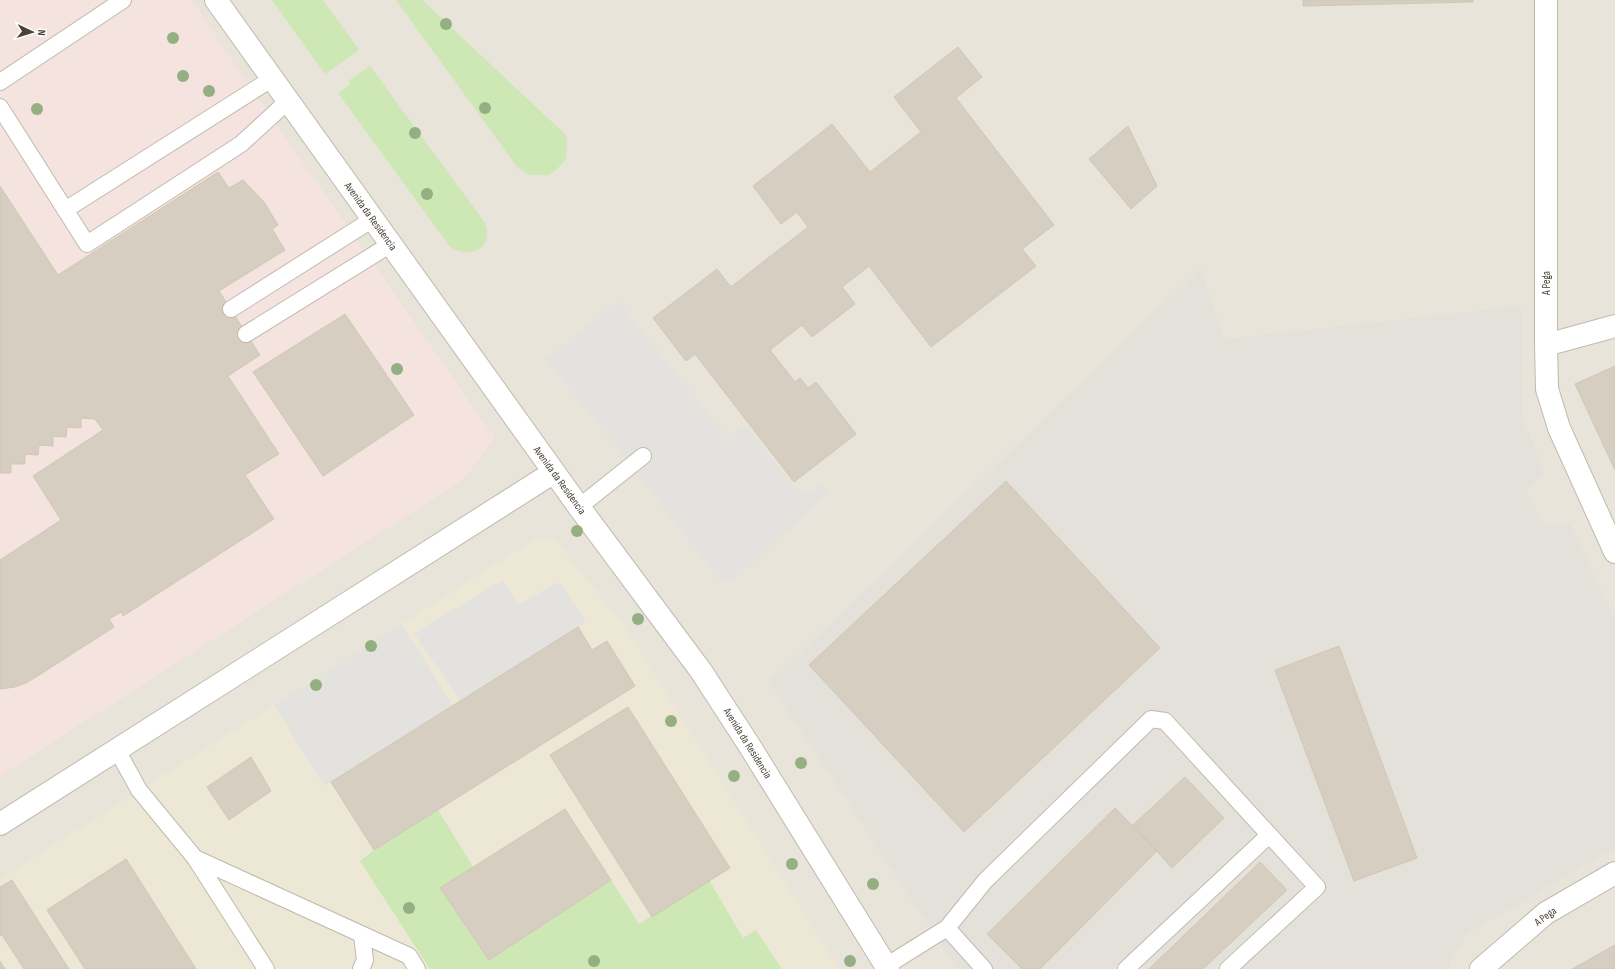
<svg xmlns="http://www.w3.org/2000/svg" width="1615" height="969" font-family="'Sofia Sans Condensed',sans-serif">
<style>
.residential{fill:#e8e4d9}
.industrial{fill:#e4e1db}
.education{fill:#ede7d5}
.medical{fill:#f4e3df}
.green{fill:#cde7b5}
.parking{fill:#e3e2de}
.building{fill:#d6cec0;stroke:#d0c7b3}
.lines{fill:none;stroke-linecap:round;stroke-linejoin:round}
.service-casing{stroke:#c0baad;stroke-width:18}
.minor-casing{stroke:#c0baad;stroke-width:24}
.service{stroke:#fff;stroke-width:16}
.minor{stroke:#fff;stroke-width:22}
.tree{fill:#94af82}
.labels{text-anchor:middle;stroke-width:3;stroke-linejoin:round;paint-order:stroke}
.street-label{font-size:11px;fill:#484338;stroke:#fff}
</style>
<rect width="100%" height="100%" fill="#f4f2ea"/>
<path class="residential" d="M0,0h1615v969h-1615z"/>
<path class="industrial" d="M1201,268l23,71 297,-33 2,112 22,55 -19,18 19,34 25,-1 45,96v228l-148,86 -18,29 1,6h-493l-188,-287z"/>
<path class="education" d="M538,537l18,4 68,84 215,344h-839v-90z"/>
<path class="medical" d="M0,0h192l52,78 251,360 -32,42 -463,296z"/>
<path class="green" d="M272,0h51l36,50 -34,24z
M396,0h26l145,136 -1,23 -10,11 -8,5h-18l-12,-7z
M370,66l115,157c9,26 -14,36 -35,24l-112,-154 12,-8 -2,-4z
M438,810l35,57 -33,22 49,71 122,-80 28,44 70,-44 34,58 13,-8 26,39h-352l-70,-108 14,-11z"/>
<path class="parking" d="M618,301l109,136 17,-11 53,63 10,3 6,-2 9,-6 8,8 -95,87 -15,2 -88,-115 -86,-107z
M503,580l15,25 41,-23 27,40 -126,79 -46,-68z
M401,624l52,81 -129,81 -50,-81z"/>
<path class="building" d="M1303,0h170v2l-170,4z
M958,47l24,30 -26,21 98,127 -32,24 14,17 -105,81 -62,-81 -27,21 13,17 -43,33 -10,-12 -32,25 25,32 5,-4 8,10 8,-6 40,52 -62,48 -99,-128 -9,7 -33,-43 64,-49 14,18 77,-60 -11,-15 -16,12 -28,-38 79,-62 38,48 51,-40 -27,-35z
M1128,126l29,60 -26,23 -42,-50z
M218,172l11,16 14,-8 21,22 14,23 -6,4 13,21 -66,41 41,64 -32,21 51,78 -34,21 29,44 -151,97 -2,-4 -12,7 5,8 -78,50 -10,6 -11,4 -15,2v-129l61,-40 -28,-44 70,-46 -8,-11 -14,-1v10l-14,-1 -1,10 -13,-1v10l-14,-1 -1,10 -13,-1v10h-14v9h-11v-287l58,89z
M345,314l69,101 -91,61 -70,-104z
M1615,366v104l-40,-86z
M1006,481l154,167 -196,184 -155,-167z
M578,627l14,23 15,-9 28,45 -261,164 -43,-68z
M1339,646l78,212 -63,23 -79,-211z
M628,707l102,161 -78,49 -102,-162z
M251,757l20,34 -42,29 -22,-33z
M1185,777l39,41 -52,50 -39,-43z
M1115,808l42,43 -117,118h-18l-35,-35z
M565,809l46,71 -122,80 -49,-72z
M126,859l70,110h-111l-38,-59z
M1260,862l27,28 -84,79h-54z
M12,880l57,89h-45l-22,-34 -2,1v-49z
M1615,945v24h-43z
M0,961l5,8h-5z"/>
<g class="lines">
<defs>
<path id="service" d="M0,82l123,-82
M0,107l87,137 154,-100 48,-44
M65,210l208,-132
M231,309l142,-90
M246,334l145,-90
M579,507l64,-51
M117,750l22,40 56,68 214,98 8,13
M195,858l71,111
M886,966l61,-38
M361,969l4,-9 -3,-25
M984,969l-37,-41 38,-47 166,-162 14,2 152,166 -89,82
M1126,969l143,-134"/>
<path id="minor" d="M216,0l363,507 122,164 48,74 139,224
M1546,0v345l1,44 12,39 56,124
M1546,345l69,-19
M0,824l554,-352
M1481,969l65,-56 69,-40"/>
</defs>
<use href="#service" class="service-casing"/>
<use href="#minor" class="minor-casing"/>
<use href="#service" class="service"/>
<use href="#minor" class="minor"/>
</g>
<g class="tree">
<circle cx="446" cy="24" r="6"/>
<circle cx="173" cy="38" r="6"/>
<circle cx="183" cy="76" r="6"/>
<circle cx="209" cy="91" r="6"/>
<circle cx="485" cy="108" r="6"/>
<circle cx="37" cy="109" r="6"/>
<circle cx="415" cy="133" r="6"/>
<circle cx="427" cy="194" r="6"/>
<circle cx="397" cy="369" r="6"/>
<circle cx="577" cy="531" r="6"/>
<circle cx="638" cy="619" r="6"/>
<circle cx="371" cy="646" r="6"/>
<circle cx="316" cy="685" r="6"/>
<circle cx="671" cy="721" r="6"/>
<circle cx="801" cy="763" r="6"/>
<circle cx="734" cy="776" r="6"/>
<circle cx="792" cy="864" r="6"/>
<circle cx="873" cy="884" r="6"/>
<circle cx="409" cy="908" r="6"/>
<circle cx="594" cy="961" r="6"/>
<circle cx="850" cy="961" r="6"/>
</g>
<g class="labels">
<g class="street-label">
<text transform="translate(371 216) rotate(54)" y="4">Avenida da Residencia</text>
<text transform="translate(1546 283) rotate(-90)" y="4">A Pega</text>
<text transform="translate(560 480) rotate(54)" y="4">Avenida da Residencia</text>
<text transform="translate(748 743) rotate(58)" y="4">Avenida da Residencia</text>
<text transform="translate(1545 916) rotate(-36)" y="4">A Pega</text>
</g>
</g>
<g transform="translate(32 32) rotate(94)" stroke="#ffffff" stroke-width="3" paint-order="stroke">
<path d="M0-3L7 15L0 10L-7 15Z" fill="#484338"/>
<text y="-6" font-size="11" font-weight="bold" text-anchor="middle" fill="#484338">N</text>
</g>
</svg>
